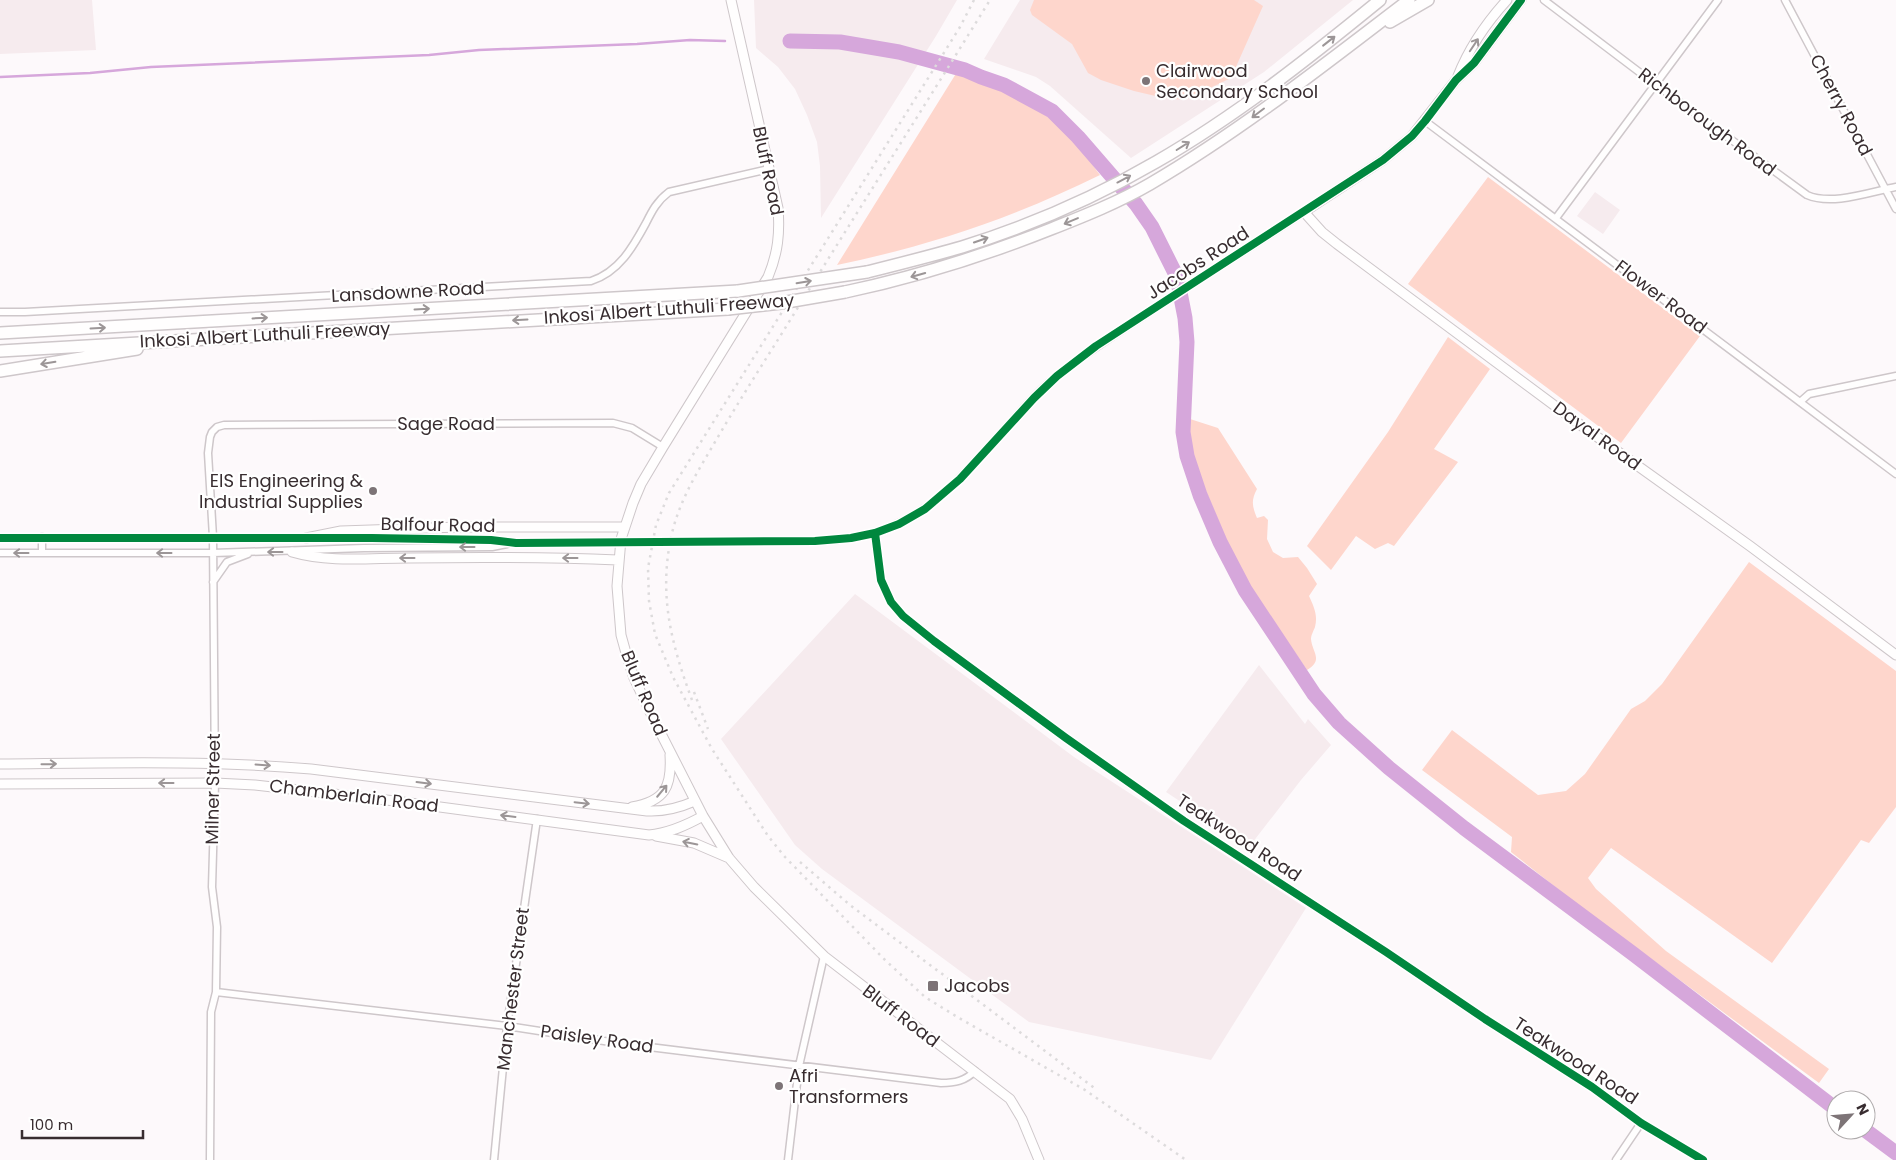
<svg xmlns="http://www.w3.org/2000/svg" width="1896" height="1160" font-family="Poppins,sans-serif">
<style>
.built{fill:#f6ebee}
.green{fill:#fed6cc}
.lines{fill:none;stroke-linecap:round;stroke-linejoin:round}
.stream{stroke:#d6a7db;stroke-width:2.5}
.river{stroke:#d6a7db;stroke-width:15}
.street-casing{stroke:#cec7ca;stroke-width:9}
.secondary-casing{stroke:#cec7ca;stroke-width:11}
.highway-casing{stroke:#cec7ca;stroke-width:14}
.street{stroke:#fffefe;stroke-width:6}
.secondary{stroke:#fffefe;stroke-width:9}
.highway{stroke:#fffefe;stroke-width:11}
.rail{stroke:#dddbdc;stroke-width:2.5;stroke-dasharray:2.5 5;stroke-linecap:butt}
.street-bridge-casing{stroke:#cec7ca;stroke-width:9;stroke-linecap:butt}
.highway-bridge-casing{stroke:#cec7ca;stroke-width:14;stroke-linecap:butt}
.street-bridge{stroke:#fffefe;stroke-width:6}
.highway-bridge{stroke:#fffefe;stroke-width:11}
.cycleway-casing{stroke:#fff;stroke-width:11}
.cycleway{stroke:#00873e;stroke-width:8}
.oneway{stroke:#9c9697}
.poi-dot{fill:#7d7477;stroke:#fff;stroke-width:2}
.labels{text-anchor:middle;stroke-width:4.5;stroke-linejoin:round;paint-order:stroke}
.poi-label{font-size:18px;fill:#382d30;stroke:#fff;text-anchor:start}
.street-label{font-size:18px;fill:#382d30;stroke:#fff}
</style>
<rect width="100%" height="100%" fill="#fdf9fb"/>
<path class="built" d="M0,0h92l4,50 -96,4z
M754,0h203l-21,36 -115,182 -1,-52 -3,-24 -10,-27 -12,-26 -17,-22 -22,-19z
M1020,0h333l-89,72 -133,86 -81,-72 -14,-9 -52,-18z
M1595,192l25,18 -17,24 -26,-18z
M855,594l219,163 232,151 -95,152 -182,-38 -207,-153 -27,-24 -74,-106z
M1259,665l46,59 3,-5 23,26 -30,35 -52,67 -83,-55z"/>
<path class="green" d="M1034,0h220l9,6 -32,72 -46,22 -21,-2 -30,-7 -33,-11 -13,-7 -16,-29 -40,-29 -2,-5z
M957,72c40,16 85,34 116,66 10,11 18,25 27,37 -85,42 -171,71 -263,90z
M1488,177l212,159 -79,107 -213,-159z
M1448,337l42,32 -56,80 24,13 -64,84 -6,-3 -13,6 -19,-13 -25,34 -24,-24 81,-114z
M1190,419l28,9 39,61c-6,11 -5,17 0,29l7,-2 4,4 -1,19 6,13 10,6 15,-1 9,11 10,16 -8,12c5,11 9,19 6,31 -1,3 -4,8 -4,12 1,13 13,21 -4,31l-52,-75 -28,-54 -32,-76 -5,-23z
M1749,562l147,109v136l-27,36 -8,-3 -89,123 -161,-115 -23,30 8,11 70,62 163,118 -10,14 -246,-182 -62,-49 1,-15 -90,-67 30,-40 86,65 28,-4 19,-17 46,-65 14,-8 17,-17z"/>
<g class="lines">
<path class="stream" d="M0,77l90,-4 61,-6 278,-12 50,-5 158,-6 53,-4 35,1"/>
<path class="river" d="M790,41l50,1 59,10 66,18 16,7 23,8 48,26 26,26 58,67 16,23 25,50 8,41 2,24 -4,90 4,24 13,39 20,47 25,48 69,104 25,29 50,45 75,60 168,125 204,156
M1865,1130l31,23"/>
<defs>
<path id="street" d="M1544,0l111,84 152,111c25,11 63,-3 89,-8
M1785,0l111,209
M1425,121l471,353
M1556,218l162,-218
M0,312h25l566,-31c28,-9 42,-34 55,-58 6,-12 11,-22 23,-31l100,-23
M1800,402l9,-8 87,-18
M875,533l6,47 10,22 12,14 31,25 132,97 118,83 202,131 99,67 107,68 49,36 62,37
M42,537v16
M0,538h309
M319,538l172,2 30,3
M800,541c17,0 35,0 52,-3 78,-14 111,-65 161,-118 14,-16 28,-32 45,-45 28,-22 58,-41 87,-60 53,-35 106,-68 159,-103
M0,553h213l151,-5 128,-1 15,-3
M213,582l14,-20 21,-8
M216,992l291,34 110,17 324,40c14,0 24,-2 34,-12
M210,1160l1,-148 5,-20 1,-65 -5,-40 3,-104 -2,-246 -5,-84 2,-16 2,-5 5,-5 7,-2 389,-2 19,5 31,19
M494,1160l13,-134 30,-207
M788,1160l11,-94 25,-110
M1616,1160l25,-37"/>
<path id="secondary" d="M731,0l47,208c2,25 0,45 -10,69l-105,170 -22,37 -8,19 -12,36 -4,47 4,49 5,18 8,25 18,38 51,100 26,42 25,29 70,69 186,143 12,20 17,41
M1521,0l-47,63 -18,17 -44,56 -29,24 -79,52 18,20 15,12 245,182 168,120 146,109
M1458,76c11,-28 29,-54 49,-76
M306,538l35,-7 118,-4h165
M292,552c37,11 78,6 117,6 70,-1 140,-1 209,2
M0,764c104,-1 208,-4 311,5l336,42c18,1 32,-3 48,-10
M0,784l215,-1 40,2 140,16 254,34c20,-2 36,-9 54,-19
M632,807c33,-6 40,-20 38,-52
M656,836l38,7 35,15"/>
<path id="highway" d="M1390,22l38,-22
M867,272c32,-8 64,-16 95,-25 67,-21 134,-50 194,-85 80,-46 153,-104 224,-162
M845,292c71,-15 138,-36 206,-63 33,-13 68,-27 99,-45 92,-54 175,-120 259,-184
M0,333l738,-42
M0,351l728,-42
M0,371l137,-22"/>
</defs>
<use href="#street" class="street-casing"/>
<use href="#secondary" class="secondary-casing"/>
<use href="#highway" class="highway-casing"/>
<use href="#street" class="street"/>
<use href="#secondary" class="secondary"/>
<use href="#highway" class="highway"/>
<path class="rail" d="M974,0l-14,27 -291,466 -13,32 -8,43 1,33 6,33 18,43 39,72 56,87 17,21 99,102 41,38 34,21 126,72 101,70
M694,692l14,37
M692,700c-21,-57 -34,-106 -20,-167 7,-29 21,-54 36,-79 23,-40 47,-78 71,-116 70,-113 141,-225 211,-338
M800,862l50,43 247,185"/>
<defs>
<path id="street-bridge" d="M521,543l279,-2"/>
<path id="highway-bridge" d="M738,291l129,-19
M728,309l53,-6 64,-11"/>
</defs>
<use href="#street-bridge" class="street-bridge-casing"/>
<use href="#highway-bridge" class="highway-bridge-casing"/>
<use href="#street-bridge" class="street-bridge"/>
<use href="#highway-bridge" class="highway-bridge"/>
<defs>
<path id="cycleway" d="M875,533l6,47 10,22 12,14 31,25 132,97 118,83 202,131 99,67 107,68 49,36 62,37
M0,538h372l119,2 25,3 299,-2 36,-3 24,-5 24,-9 26,-15 35,-30 74,-81 23,-22 39,-30 287,-186 29,-24 13,-15 31,-41 18,-17 47,-63"/>
</defs>
<use href="#cycleway" class="cycleway-casing"/>
<use href="#cycleway" class="cycleway"/>
</g>
<defs><path id="oneway-shaft" d="M-6 0H5M1.5-3L5.5 0L1.5 3" fill="none" stroke-width="1.6" stroke-linecap="round" stroke-linejoin="round" transform="scale(1.25)"/></defs>
<g class="oneway">
<use href="#oneway-shaft" transform="translate(1329 41) rotate(-38)"/>
<use href="#oneway-shaft" transform="translate(1474 45) rotate(-56)"/>
<use href="#oneway-shaft" transform="translate(1258 113) rotate(143)"/>
<use href="#oneway-shaft" transform="translate(1183 146) rotate(-32)"/>
<use href="#oneway-shaft" transform="translate(1124 179) rotate(-28)"/>
<use href="#oneway-shaft" transform="translate(1071 221) rotate(157)"/>
<use href="#oneway-shaft" transform="translate(981 240) rotate(-19)"/>
<use href="#oneway-shaft" transform="translate(918 275) rotate(164)"/>
<use href="#oneway-shaft" transform="translate(804 282) rotate(-9)"/>
<use href="#oneway-shaft" transform="translate(422 309) rotate(-3)"/>
<use href="#oneway-shaft" transform="translate(260 318) rotate(-3)"/>
<use href="#oneway-shaft" transform="translate(520 320) rotate(177)"/>
<use href="#oneway-shaft" transform="translate(98 328) rotate(-3)"/>
<use href="#oneway-shaft" transform="translate(48 363) rotate(171)"/>
<use href="#oneway-shaft" transform="translate(467 547) rotate(180)"/>
<use href="#oneway-shaft" transform="translate(275 552) rotate(-180)"/>
<use href="#oneway-shaft" transform="translate(21 553) rotate(180)"/>
<use href="#oneway-shaft" transform="translate(164 553) rotate(180)"/>
<use href="#oneway-shaft" transform="translate(407 558) rotate(180)"/>
<use href="#oneway-shaft" transform="translate(570 558) rotate(180)"/>
<use href="#oneway-shaft" transform="translate(49 764) rotate(-1)"/>
<use href="#oneway-shaft" transform="translate(263 765) rotate(4)"/>
<use href="#oneway-shaft" transform="translate(166 783) rotate(180)"/>
<use href="#oneway-shaft" transform="translate(424 783) rotate(7)"/>
<use href="#oneway-shaft" transform="translate(662 791) rotate(-50)"/>
<use href="#oneway-shaft" transform="translate(582 803) rotate(6)"/>
<use href="#oneway-shaft" transform="translate(508 816) rotate(-173)"/>
<use href="#oneway-shaft" transform="translate(690 843) rotate(-169)"/>
</g>
<g class="poi-dot">
<circle cx="1146" cy="81" r="5"/>
<circle cx="373" cy="491" r="5"/>
<rect x="927" y="980" width="12" height="12" rx="2.5"/>
<circle cx="779" cy="1086" r="5"/>
</g>
<g class="labels">
<g class="poi-label">
<text x="1156" y="77">Clairwood<tspan x="1156" dy="21">Secondary School</tspan></text>
<text x="363" y="487" text-anchor="end">EIS Engineering &amp;<tspan x="363" dy="21">Industrial Supplies</tspan></text>
<text x="944" y="992">Jacobs</text>
<text x="789" y="1082">Afri<tspan x="789" dy="21">Transformers</tspan></text>
</g>
<g class="street-label">
<text transform="translate(1841 105) rotate(62)" y="6">Cherry Road</text>
<text transform="translate(1707 122) rotate(37)" y="6">Richborough Road</text>
<text transform="translate(768 171) rotate(78)" y="6">Bluff Road</text>
<text transform="translate(1198 263) rotate(-33)" y="6">Jacobs Road</text>
<text transform="translate(408 292) rotate(-3)" y="6">Lansdowne Road</text>
<text transform="translate(1661 297) rotate(37)" y="6">Flower Road</text>
<text transform="translate(669 309) rotate(-4)" y="6">Inkosi Albert Luthuli Freeway</text>
<text transform="translate(265 335) rotate(-3)" y="6">Inkosi Albert Luthuli Freeway</text>
<text x="446" y="430">Sage Road</text>
<text transform="translate(1597 436) rotate(36)" y="6">Dayal Road</text>
<text transform="translate(438 525) rotate(1)" y="6">Balfour Road</text>
<text transform="translate(644 693) rotate(67)" y="6">Bluff Road</text>
<text transform="translate(213 789) rotate(-89)" y="6">Milner Street</text>
<text transform="translate(354 796) rotate(7)" y="6">Chamberlain Road</text>
<text transform="translate(1239 838) rotate(33)" y="6">Teakwood Road</text>
<text transform="translate(513 989) rotate(-83)" y="6">Manchester Street</text>
<text transform="translate(901 1016) rotate(37)" y="6">Bluff Road</text>
<text transform="translate(597 1039) rotate(8)" y="6">Paisley Road</text>
<text transform="translate(1576 1061) rotate(33)" y="6">Teakwood Road</text>
</g>
</g>
<g transform="translate(1851 1115) rotate(64)"><circle r="24" fill="#ffffff" stroke="#afabac"/>
<path d="M0-4L9 19L0 12L-9 19Z" fill="#7d7477"/>
<text y="-8" font-size="14" font-weight="bold" text-anchor="middle" fill="#382d30">N</text>
</g>
<path d="M22 1130v8h121v-8" fill="none" stroke="#382d30" stroke-width="2.5"/>
<text x="30" y="1130" font-size="15" fill="#382d30" stroke="#ffffff" stroke-width="4" paint-order="stroke">100 m</text>
</svg>
